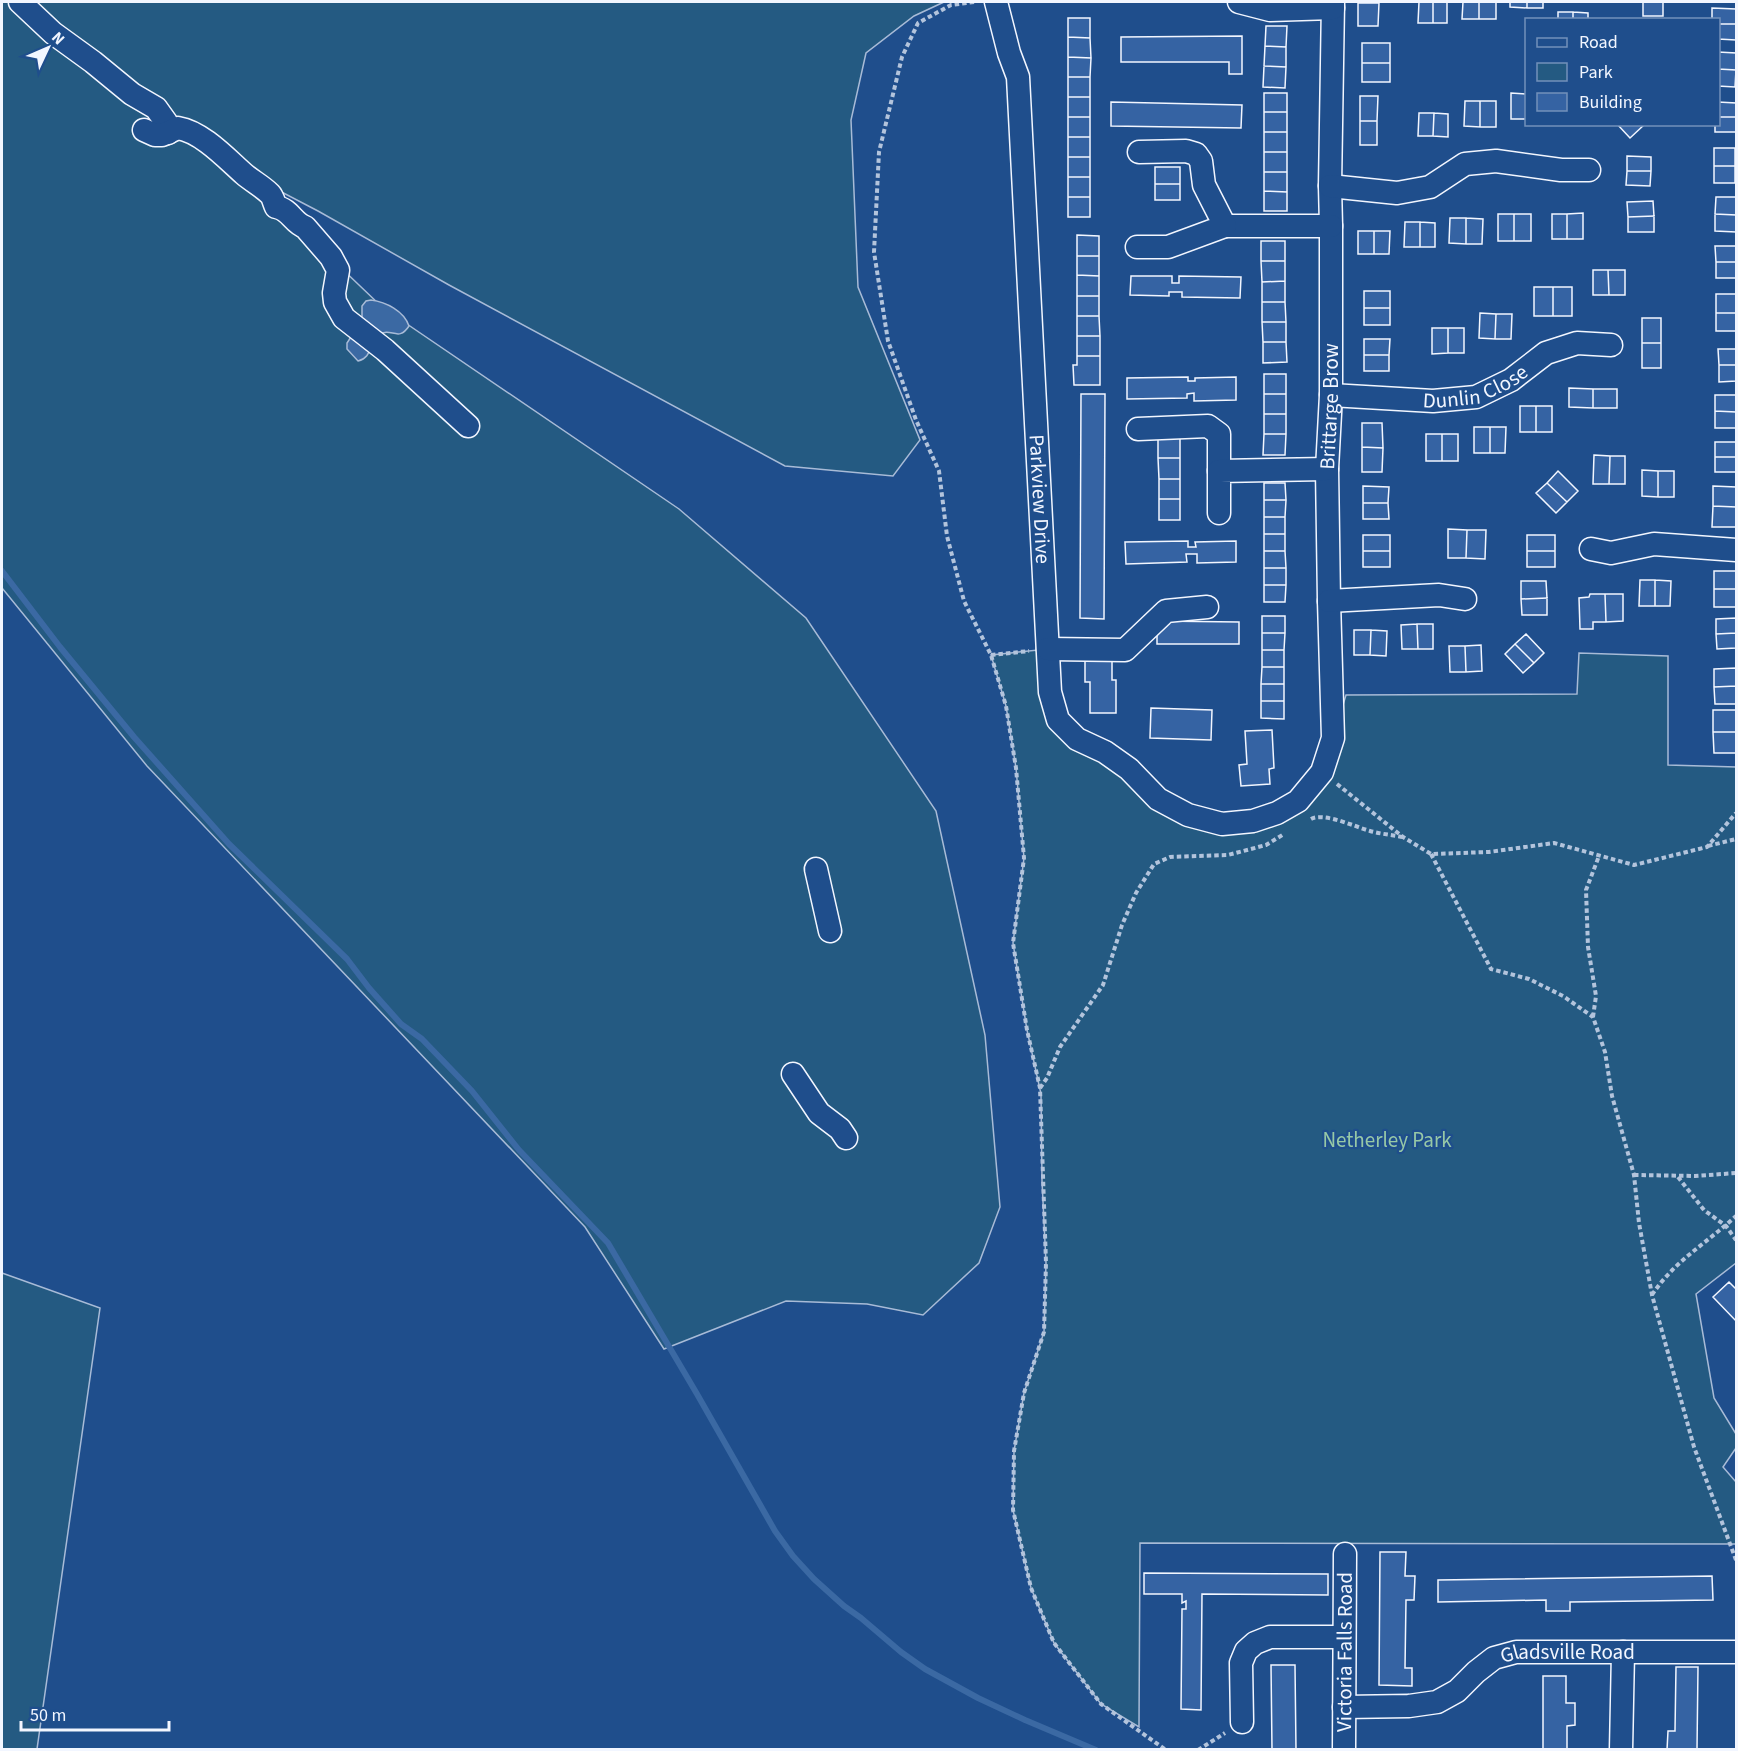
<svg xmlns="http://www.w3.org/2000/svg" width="1738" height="1751" font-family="'Source Sans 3',sans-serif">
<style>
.green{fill:#245a82;stroke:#a8bbd7;stroke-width:1.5}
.water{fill:#3b69a3;stroke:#a8bbd7;stroke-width:1.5}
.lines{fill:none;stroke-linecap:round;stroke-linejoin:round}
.stream{stroke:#3b69a3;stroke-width:6}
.building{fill:#3563a3;stroke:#f2f6ff;stroke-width:1.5}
.minor-casing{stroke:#f2f6ff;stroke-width:25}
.path{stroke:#b3c4dc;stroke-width:4;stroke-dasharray:4.5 3;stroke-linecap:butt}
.minor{stroke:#1f4e8c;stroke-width:22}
.labels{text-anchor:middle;stroke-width:4.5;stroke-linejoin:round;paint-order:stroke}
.street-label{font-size:21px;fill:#f2f6ff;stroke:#1f4e8c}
.park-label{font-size:21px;fill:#97c8a6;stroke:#1f4e8c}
</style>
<rect width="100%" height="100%" fill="#1f4e8c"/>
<path class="green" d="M2,2h942l-30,14 -48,37 -15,67 7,167 62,153 -27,36 -108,-10 -336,-181 -131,-74 -109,-57 83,67 90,86 297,202 127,109 130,193 49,224 15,172 -21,56 -56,52 -56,-11 -81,-3 -122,48 -79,-122 -438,-461 -145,-178z
M1048,649l10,71 130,95 89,-2 56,-75 13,-43 231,-1 2,-41 89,3v109l68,2v496l-40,31 18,104 22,36v14l-13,19 13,15v62l-596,-1 -1,184 -38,-23 -47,-61 -23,-55 -18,-78 1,-59 10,-58 20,-61 2,-69 -4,-82 -1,-87 -14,-64 -14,-87 11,-85 -8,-90 -10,-62 -15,-51z
M2,1273l98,35 -63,441h-35z"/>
<path class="water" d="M371,300c15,2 33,11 38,26 -11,17 -18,0 -30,9 -11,9 -6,22 -21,26l-11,-12v-6l15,-23v-14l4,-5z"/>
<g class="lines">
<path class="stream" d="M2,571l58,76 74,90 95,107 118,115 22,29 32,36 21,15 50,52 47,59 89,93 89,151 78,137 18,25 21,23 30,27 17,12 40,34 24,17 53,29 47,22 71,30"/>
</g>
<path class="building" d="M1419,2h14v21h-15z
M1433,2h14v21h-14z
M1463,2h16v17h-17z
M1479,2h17v17h-17z
M1510,2h17v6l-17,-1z
M1527,2h16v6h-16z
M1643,2h20v14h-20z
M1358,3h21l-1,23h-20z
M1712,8l24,1v15h-18v-4h-6z
M1558,12h15v8h-15z
M1573,12l15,1v7h-15z
M1068,18h22v20l-22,-1z
M1718,24h18v16l-18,-1z
M1266,26h21l-1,21 -21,-1z
M1242,36v38h-13v-12h-108v-25z
M1068,37l22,1 1,20 -23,-1z
M1362,43h28v20h-28z
M1265,46l21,1v20l-22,-1z
M1718,52l18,1v17l-18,-1z
M1068,57l23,1 -1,19h-22z
M1362,63h28v19h-28z
M1264,66l22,1 -1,21 -22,-1z
M1718,69l18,1 -1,17 -17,-1z
M1068,77h22v20h-22z
M1264,93h23v19h-23z
M1511,93l15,1v25h-15z
M1360,96h18l-1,25h-17z
M1068,97h22v20h-22z
M1465,101h15v26l-16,-1z
M1480,101h16v26h-16z
M1111,102l131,3 -1,23 -130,-2z
M1718,102l18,1v14h-18z
M1264,112h23v20h-23z
M1419,113h15l-1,23h-15z
M1434,113l14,1v23l-15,-1z
M1068,117h22v20h-22z
M1718,117h18v15h-21v-8h3z
M1360,121h17v24h-17z
M1617,124h28l-15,14z
M1264,132h23v20h-23z
M1068,137h22v20h-22z
M1714,148h21v18h-21z
M1264,152h23v20h-23z
M1627,156l24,1v14h-24z
M1068,157h22v20h-22z
M1714,166h21v17h-21z
M1155,167h25v17h-25z
M1627,171h24l-1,15 -24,-1z
M1264,172h23v20l-23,-1z
M1068,177h22v20h-22z
M1155,184h25v16h-25z
M1264,191l23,1v19h-23z
M1068,197h22v20h-22z
M1716,197h20v18l-21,-1z
M1653,201l1,15 -26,1 -1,-15z
M1583,213v26h-16v-25z
M1498,214h16v27h-16z
M1514,214h17v27h-17z
M1552,214h15v25h-15z
M1715,214l21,1v17l-21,-1z
M1654,216v16h-26v-15z
M1450,218h16v26l-17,-1z
M1466,218l17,1 -1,25h-16z
M1405,222h15v25h-16z
M1420,222l15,1v24h-15z
M1358,231h16v23h-16z
M1374,231h16l-1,23h-15z
M1077,235l22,1v20h-22z
M1261,241h24v20h-24z
M1715,246h21v16h-20z
M1077,256h22v20l-22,-1z
M1261,261h24v20l-23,1z
M1716,262h20v16h-20z
M1593,270h15l1,25h-16z
M1608,270h17v25h-16z
M1077,275l22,1v20h-22z
M1131,276h41v7h7v-7l62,1 -1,21 -58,-1v-5h-13v4l-39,-1z
M1285,281v21h-23v-20z
M1534,287h19v29h-19z
M1553,287h19v29h-19z
M1364,291h26v17h-26z
M1716,294h20v19h-20z
M1077,296h22v20h-22z
M1262,302h23l1,20h-24z
M1364,308h26v17h-26z
M1480,313l16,1 -1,25 -16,-1z
M1716,313h20v18h-20z
M1496,314h16l-1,25h-16z
M1077,316h22l1,20h-23z
M1642,318h19v25h-19z
M1262,322h24v20h-23z
M1432,328h16v25l-16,1z
M1448,328h16v25h-16z
M1077,336h23v20h-23z
M1364,339h26l-1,16h-25z
M1263,342h23l1,20 -24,1z
M1642,343h19v25h-19z
M1718,349h18v16h-17z
M1364,355h25v16h-25z
M1077,356h23v29h-26l-1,-20h4z
M1719,365h17v16l-17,1z
M1264,374h22v20h-22z
M1188,377v4h7v-3l41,-1v23l-42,1v-8l-7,1v4l-60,1v-21z
M1569,388l24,1v19l-24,-1z
M1593,389h24v19h-24z
M1081,394h24l-1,225 -24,-1z
M1264,394h22v20h-22z
M1715,395h21v17l-21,-1z
M1520,406h16v26h-16z
M1536,406h16v26h-16z
M1715,411l21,1v16h-21z
M1264,414h22v20h-22z
M1362,423h20l1,25 -21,-1z
M1474,427h16v26h-16z
M1490,427h16l-1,26h-15z
M1264,434h22l-1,21h-22z
M1426,434h16v27h-16z
M1442,434h16v27h-16z
M1158,437h22v21h-22z
M1715,442h21v15h-21z
M1362,447l21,1 -1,24h-20z
M1594,455l16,1 -1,28h-16z
M1610,456h15v28h-16z
M1715,457h21v15h-21z
M1158,458h22v21h-21z
M1642,470l16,1v26l-16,-1z
M1558,471l20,20 -11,11 -20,-19z
M1658,471h16v26h-16z
M1159,479h21v20h-21z
M1264,483h21l1,17h-22z
M1547,483l20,19 -11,11 -20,-20z
M1363,486l26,1 -1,16h-25z
M1713,486l23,1v20l-23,-1z
M1159,499h21v21h-21z
M1264,500h22l-1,17h-21z
M1363,503h25l1,16h-26z
M1713,506l23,1v20h-24z
M1264,517h21v17h-21z
M1448,529l19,1 -1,28h-18z
M1467,530h19l-1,29 -19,-1z
M1264,534h21v17h-21z
M1363,535h27v16h-27z
M1527,535h28v16h-28z
M1188,541v6h8l-1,-5 41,-1v21l-39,1v-9h-11l1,8 -61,2 -1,-22z
M1264,551h21l1,17h-22z
M1363,551h27v16h-27z
M1527,551h28v16h-28z
M1264,568h22v17h-22z
M1714,571h22v18h-22z
M1640,580h15v26h-16z
M1655,580l16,1 -1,25h-15z
M1521,581h25l1,17 -26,1z
M1264,585h22l-1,17h-21z
M1714,589h22v18h-22z
M1590,594h15l1,28h-13v7h-13l-1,-31 10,-1z
M1605,594h18v27l-17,1z
M1547,598v17h-25l-1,-16z
M1262,616h23v17h-23z
M1736,618v15l-20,1v-15z
M1157,621l82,1v22h-82z
M1417,624l1,25h-16l-1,-24z
M1417,624h16v25h-15z
M1354,630h17l-1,25h-16z
M1371,630l16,1 -1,25 -16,-1z
M1262,633h23l-1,17h-22z
M1736,633v15l-19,1 -1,-15z
M1526,634l18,19 -10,10 -19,-19z
M1515,644l19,19 -11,10 -18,-19z
M1481,645l1,26 -16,1 -1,-26z
M1449,646h16l1,26h-16z
M1262,650h22v17h-22z
M1085,652h27v28h4v33h-26v-31h-5z
M1262,667h22v17h-23z
M1736,668v18l-22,1v-18z
M1261,684h23v17h-23z
M1736,686v18h-21l-1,-17z
M1261,701h23v18l-23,-1z
M1151,708l61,2 -1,30 -61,-2z
M1713,710h23v22h-23z
M1272,730l2,38 -5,1 1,15 -29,2 -2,-21 8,-1 -2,-33z
M1713,732h23v21h-22z
M1729,1282l7,7v32l-23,-24z
M1380,1552h26l-1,24h10l-1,24h-8l-1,68h7v18l-33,-1z
M1144,1573l184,1v21l-126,-1 -1,116 -20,-1 1,-100h4v-8l-4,2v-9h-38z
M1712,1576l1,24 -143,2v9h-24v-11l-108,2v-22z
M1271,1665h24l1,85h-24z
M1676,1667h22l-1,83h-30l1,-19h7z
M1543,1676h23v27h9v22l-8,1v24h-24z"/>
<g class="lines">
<defs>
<g id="minor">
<path d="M20,2l33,31 40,29 39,32 24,14 10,14 2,11"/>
<path id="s1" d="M996,2l13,51 9,24 32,615 8,28 19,19 28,13 24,17 29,30 30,16 34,9 31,-3 24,-8 21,-12 24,-29 11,-34 -4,-137 -2,-132 4,-74v-169l-1,-40 3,-184"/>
<path d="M1239,2l31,8 63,-2"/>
<path d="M144,130l11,5h7l16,-7c24,4 48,30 66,46 8,7 18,12 26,20 3,3 4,9 6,13 14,2 17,16 29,20l26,30 7,13 -4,23 1,9 9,16 41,32 83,76"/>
<path d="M1330,186l67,7 33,-6 35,-23 31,-3 65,9h28"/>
<path d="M1225,226h106"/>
<path d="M1137,247h31l57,-21 -21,-41 -3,-24 -5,-7 -10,-3 -47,1"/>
<path id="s2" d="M1331,395l102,6 43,-4 35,-17 35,-27 31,-10 34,2"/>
<path d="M1138,429l70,-3 11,8v37"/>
<path d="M1219,513v-42l108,-2"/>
<path d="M1591,549l20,4 43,-9 82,6"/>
<path d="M1329,601l110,-6 26,4"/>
<path d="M1048,649l77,1 41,-39 41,-4"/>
<path d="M816,869l14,62"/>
<path d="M793,1074l26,39 21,16 6,9"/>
<path id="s3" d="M1344,1707l65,-1 28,-4 20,-11 19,-19 18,-14 22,-6h220"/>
<path d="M1242,1722l-1,-59 5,-12 9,-8 15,-6h74"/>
<path id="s4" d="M1344,1750l1,-196"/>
<path d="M1621,1750l2,-98"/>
</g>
</defs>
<use href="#minor" class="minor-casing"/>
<path class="path" d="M974,2l-23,3 -33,18 -16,34 -23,95 -5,100 14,89 28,79 23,51 8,65 17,65 27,54 15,51 10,62 8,90 -11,85 14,87 13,58 6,175 -2,69 -20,61 -10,58 -1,59 18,78 23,55 47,61 65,46
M991,655l38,-4
M1337,784l66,53 28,17 58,-2 65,-9 80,22 73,-18 29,-34
M1311,819c13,-7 45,8 59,12 11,3 22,4 33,6
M1708,846l28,-7
M1431,854l60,115 38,10 34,17 30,21 12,35 7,44 22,79 5,48 13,72 42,152 42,113
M1593,1017l3,-21 -8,-49 -2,-57 13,-34
M1040,1088l7,-10 13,-31 43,-62 19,-60 14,-32 18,-29 16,-7 58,-2 38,-10 18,-11
M1634,1175l61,1 41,-3
M1678,1177l26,33 22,16 10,14
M1652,1295c22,-34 55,-52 84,-79
M1198,1750l27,-17"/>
<use href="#minor" class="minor"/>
</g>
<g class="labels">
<g class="street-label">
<text dy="7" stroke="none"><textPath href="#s2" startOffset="147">Dunlin Close</textPath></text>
<text dy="7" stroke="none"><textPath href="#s1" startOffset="1407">Brittarge Brow</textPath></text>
<text dy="7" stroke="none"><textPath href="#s1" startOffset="501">Parkview Drive</textPath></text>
<text dy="7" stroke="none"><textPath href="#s4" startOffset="98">Victoria Falls Road</textPath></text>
<text dy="7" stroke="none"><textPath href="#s3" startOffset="240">Gladsville Road</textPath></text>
</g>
<g class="park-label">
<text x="1387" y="1147">Netherley Park</text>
</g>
</g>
<rect width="1738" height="1751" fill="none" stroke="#f2f6ff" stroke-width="6"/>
<rect x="1525" y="18" width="195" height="108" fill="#1f4e8c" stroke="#7391ba" stroke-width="1.5"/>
<rect x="1537" y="38" width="30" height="9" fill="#1f4e8c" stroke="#7391ba" stroke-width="1.5"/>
<text x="1579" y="48" font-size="18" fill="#f2f6ff">Road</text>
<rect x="1537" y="63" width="30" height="18" fill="#245a82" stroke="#7391ba" stroke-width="1.5"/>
<text x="1579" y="78" font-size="18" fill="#f2f6ff">Park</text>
<rect x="1537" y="93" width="30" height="18" fill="#3563a3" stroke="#7391ba" stroke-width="1.5"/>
<text x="1579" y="108" font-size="18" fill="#f2f6ff">Building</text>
<g transform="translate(48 48) rotate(46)" stroke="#1f4e8c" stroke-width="4.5" paint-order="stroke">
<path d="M0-4.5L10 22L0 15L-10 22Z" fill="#f2f6ff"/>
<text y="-9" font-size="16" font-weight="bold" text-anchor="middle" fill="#f2f6ff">N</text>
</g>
<path d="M21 1721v9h148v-9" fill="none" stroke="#f2f6ff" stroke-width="3"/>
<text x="30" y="1721" font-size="18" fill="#f2f6ff" stroke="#1f4e8c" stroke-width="4.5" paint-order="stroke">50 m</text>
</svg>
